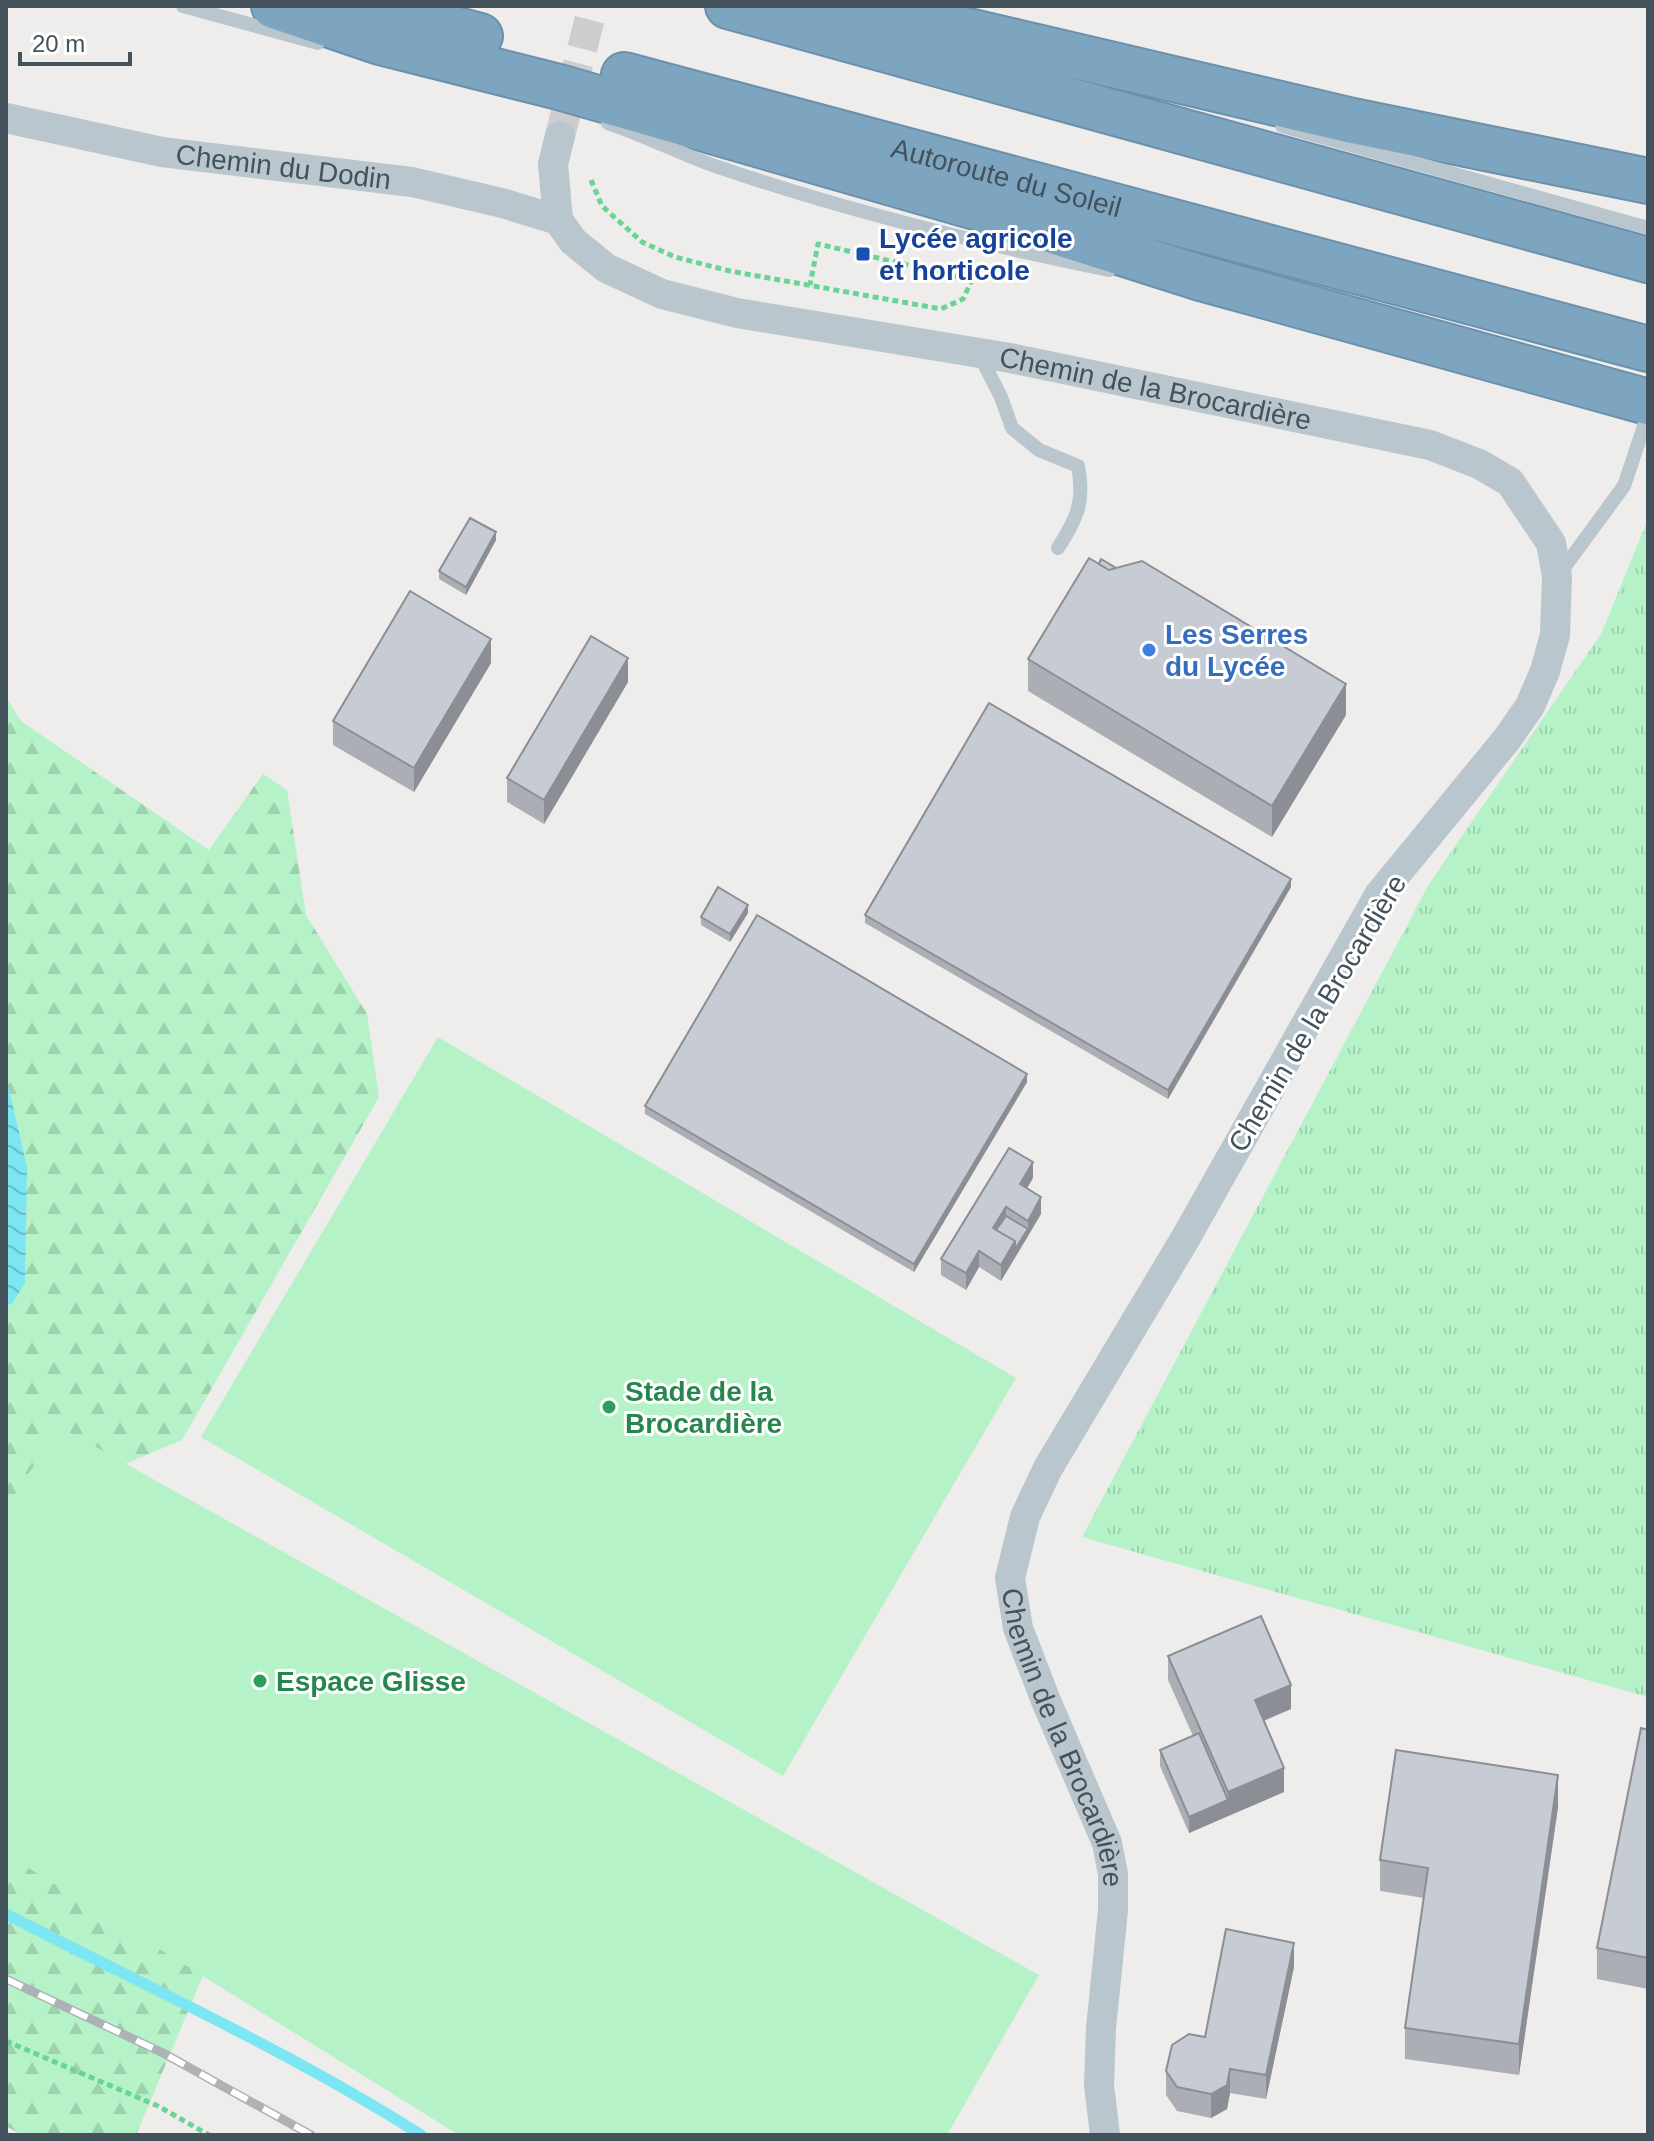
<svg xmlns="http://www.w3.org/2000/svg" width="1654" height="2141" font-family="Arial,sans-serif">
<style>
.grass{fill:url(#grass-tufts)}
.forest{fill:url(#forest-firs)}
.garden{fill:#b5f2c7}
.water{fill:url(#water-waves)}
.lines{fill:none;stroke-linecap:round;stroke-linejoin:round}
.stream{stroke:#7de6f3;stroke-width:11}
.street-tunnel{stroke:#cdcdcf;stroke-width:30;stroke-dasharray:30 15;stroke-linecap:butt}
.highway-casing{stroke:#6a90ac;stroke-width:48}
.path{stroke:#6ad396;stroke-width:5;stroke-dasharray:6 4;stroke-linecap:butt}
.lane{stroke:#b9c6cd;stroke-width:14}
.street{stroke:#b9c6cd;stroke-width:30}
.highway{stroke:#7ea5c0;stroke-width:44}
.rail-casing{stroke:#adb2b7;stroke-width:9}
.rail{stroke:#fff;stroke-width:6;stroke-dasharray:18;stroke-linecap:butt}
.wall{fill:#abafb5}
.shaded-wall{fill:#8b8e94}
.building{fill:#c7cbd3;stroke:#8b8e94;stroke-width:2}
.transit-dot{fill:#1a4fb4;stroke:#fff;stroke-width:3}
.shop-dot{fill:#3f7fe0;stroke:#fff;stroke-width:3}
.leisure-dot{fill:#2e9e5b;stroke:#fff;stroke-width:3}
.labels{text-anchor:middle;stroke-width:6;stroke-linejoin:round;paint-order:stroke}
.street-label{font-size:28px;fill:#43525b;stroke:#fff}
.transit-label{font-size:28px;font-weight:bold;fill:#164399;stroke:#fff;text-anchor:start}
.shop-label{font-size:28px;font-weight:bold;fill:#366cbe;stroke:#fff;text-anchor:start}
.leisure-label{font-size:28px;font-weight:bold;fill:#27864d;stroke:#fff;text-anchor:start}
</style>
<defs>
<pattern id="grass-tufts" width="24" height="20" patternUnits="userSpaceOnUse" patternTransform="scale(2)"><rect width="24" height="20" fill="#b5f2c7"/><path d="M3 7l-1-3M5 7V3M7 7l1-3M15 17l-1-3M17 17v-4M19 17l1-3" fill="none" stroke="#9dd1ad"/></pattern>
<pattern id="forest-firs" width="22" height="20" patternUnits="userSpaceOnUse" patternTransform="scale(2)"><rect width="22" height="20" fill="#b5f2c7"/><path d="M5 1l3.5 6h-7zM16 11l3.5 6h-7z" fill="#9dd1ad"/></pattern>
<pattern id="water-waves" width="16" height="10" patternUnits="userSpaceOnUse" patternTransform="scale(2)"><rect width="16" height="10" fill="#7de6f3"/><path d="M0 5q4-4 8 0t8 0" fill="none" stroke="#68bdc8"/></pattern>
</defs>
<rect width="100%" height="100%" fill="#efecec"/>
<path class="grass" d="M1648,519v1178l-566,-160 347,-653 172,-250z"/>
<path class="forest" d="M6,697l15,24 188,129 54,-76 24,16 19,125 61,99 12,83 -197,343 -152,64 -24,19z
M6,1787l228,115 -98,233h-114l-16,-9z"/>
<path class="garden" d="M438,1037l578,341 -233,398 -582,-339z
M60,1427l979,548 -92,160h-488l-453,-281v-347z"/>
<path class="water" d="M6,1076l21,91 -2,116 -13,21 -6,1z"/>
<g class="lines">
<path class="stream" d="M6,1914c139,72 283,137 415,221"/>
<path class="street-tunnel" d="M560,136l33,-130"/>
<defs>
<g id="highway">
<path d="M274,6l106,36 179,45 437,126 205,65 447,124"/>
<path d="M366,6l114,30"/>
<path d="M728,6l920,254"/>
<path d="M842,6l75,13 436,102 295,60"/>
<path id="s3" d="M624,75l1024,274"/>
</g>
</defs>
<use href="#highway" class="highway-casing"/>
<path class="path" d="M591,180l11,26 40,36 33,15 55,14 211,38 22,-10 9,-19 -154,-36 -8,41
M6,2041l152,65 51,29"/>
<path class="lane" d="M183,6l135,37
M608,123c36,12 71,30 107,43 129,44 261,77 394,104
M1282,126l366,102
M978,352l23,45 11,31 27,22 39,16c7,36 -1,52 -20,82
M1560,573l64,-87 24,-72"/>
<g class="street">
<path id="s1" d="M6,118l156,34 250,30 90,21 56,17"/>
<path id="s2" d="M560,136l-7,28 5,56 15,21 33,27 56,26 75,19 273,45 420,87 49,19 31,18 41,61 6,33 -2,59 -10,36 -15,35 -23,33 -128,156 -194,344 -137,229 -23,49 -15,61 8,50 28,73 61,142 6,31v36l-12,118 -2,57 6,50"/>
</g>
<use href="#highway" class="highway"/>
<defs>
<path id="rail" d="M6,1979l157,74 148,82"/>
</defs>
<use href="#rail" class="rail-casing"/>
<use href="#rail" class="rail"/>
</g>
<path class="wall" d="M496,540l-30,55 -27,-16v-8z
M1099,564l247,151 -74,122 -244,-146v-32z
M491,663l-77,129 -81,-47v-24z
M628,682l-84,142 -37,-22v-24z
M1291,887l-123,212 -303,-176v-8z
M748,913l-18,29 -29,-17v-8z
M1027,1082l-113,190 -269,-158v-8z
M1033,1178l-6,10 14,26 -40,67 -22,-14 -13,23 -25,-15v-16z
M1168,1656l123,53 -27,12 20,71 -95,41 -29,-67v-16l33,-14 -25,-56z
M1648,1730v259l-51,-10v-31z
M1558,1807l-39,268 -114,-16v-31l19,-130 -44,-7v-31z
M1294,1967l-28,132 -36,-6 -3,16 -16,9 -34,-7 -11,-16v-24l39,-34z"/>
<path class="shaded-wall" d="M496,532v8l-30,55v-8z
M491,639v24l-77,129v-24z
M628,658v24l-84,142v-24z
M1346,684v31l-74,122v-31z
M1291,879v8l-123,212v-9z
M748,905v8l-18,29v-8z
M1027,1074v8l-113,190v-8z
M1033,1162v16l-13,22v-16z
M1041,1197v17l-40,67v-16l14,-24 13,-12v-8z
M1006,1207v17l-13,12v-8z
M979,1251v16l-13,23v-17z
M1291,1685v24l-36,15v-24z
M1284,1768v24l-56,24v-24z
M1558,1775v32l-39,268v-31z
M1228,1800v16l-39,17v-16z
M1294,1943v24l-28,132v-24z
M1230,2069v24l-3,16 -16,9v-24z"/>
<path class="building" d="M470,518l26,14 -30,55 -27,-16z
M1089,558l20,12 33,-9 204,123 -74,122 -244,-147z
M1101,559l15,9 -7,2 -10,-6z
M410,591l81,48 -77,129 -81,-47z
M591,636l37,22 -84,142 -37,-22z
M989,703l302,176 -123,211 -303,-175z
M718,887l30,18 -18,29 -29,-17z
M757,915l270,159 -113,190 -269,-158z
M1009,1148l24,14 -13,22 21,13 -13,24 -22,-14 -13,21 22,13 -14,24 -22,-14 -13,22 -25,-14z
M1006,1216l22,13 -13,20v-8l-19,-11z
M1261,1616l30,69 -36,15 29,68 -56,24 -60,-136z
M1641,1728l7,2v228l-51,-10z
M1199,1733l29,67 -39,17 -29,-67z
M1396,1750l162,25 -39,269 -114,-16 23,-160 -48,-8z
M1226,1929l68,14 -28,132 -36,-6 -3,16 -16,9 -34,-7 -11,-16 6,-26 17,-11 16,3z"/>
<rect class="transit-dot" x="855" y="246" width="16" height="16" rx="4"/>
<circle class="shop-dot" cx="1149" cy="650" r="8"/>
<g class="leisure-dot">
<circle cx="609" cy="1407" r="8"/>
<circle cx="260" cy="1681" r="8"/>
</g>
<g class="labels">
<g class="street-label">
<text dy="10" stroke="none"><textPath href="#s1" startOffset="282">Chemin du Dodin</textPath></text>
<text dy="10" stroke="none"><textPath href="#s3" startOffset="396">Autoroute du Soleil</textPath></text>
<text dy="10" stroke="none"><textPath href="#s2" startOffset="718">Chemin de la Brocardière</textPath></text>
<text transform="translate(1317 1013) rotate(-59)" y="10">Chemin de la Brocardière</text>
<text dy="10" stroke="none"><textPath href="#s2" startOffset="2518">Chemin de la Brocardière</textPath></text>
</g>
<g class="transit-label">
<text x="879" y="248">Lycée agricole<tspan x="879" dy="32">et horticole</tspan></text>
</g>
<g class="shop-label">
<text x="1165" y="644">Les Serres<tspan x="1165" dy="32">du Lycée</tspan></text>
</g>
<g class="leisure-label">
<text x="625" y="1401">Stade de la<tspan x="625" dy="32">Brocardière</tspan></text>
<text x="276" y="1691">Espace Glisse</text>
</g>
</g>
<rect width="1654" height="2141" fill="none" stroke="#43525b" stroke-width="16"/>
<path d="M20 52v12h110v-12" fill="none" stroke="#43525b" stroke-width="4"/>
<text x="32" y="52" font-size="24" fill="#43525b" stroke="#ffffff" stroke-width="6" paint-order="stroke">20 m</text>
</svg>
